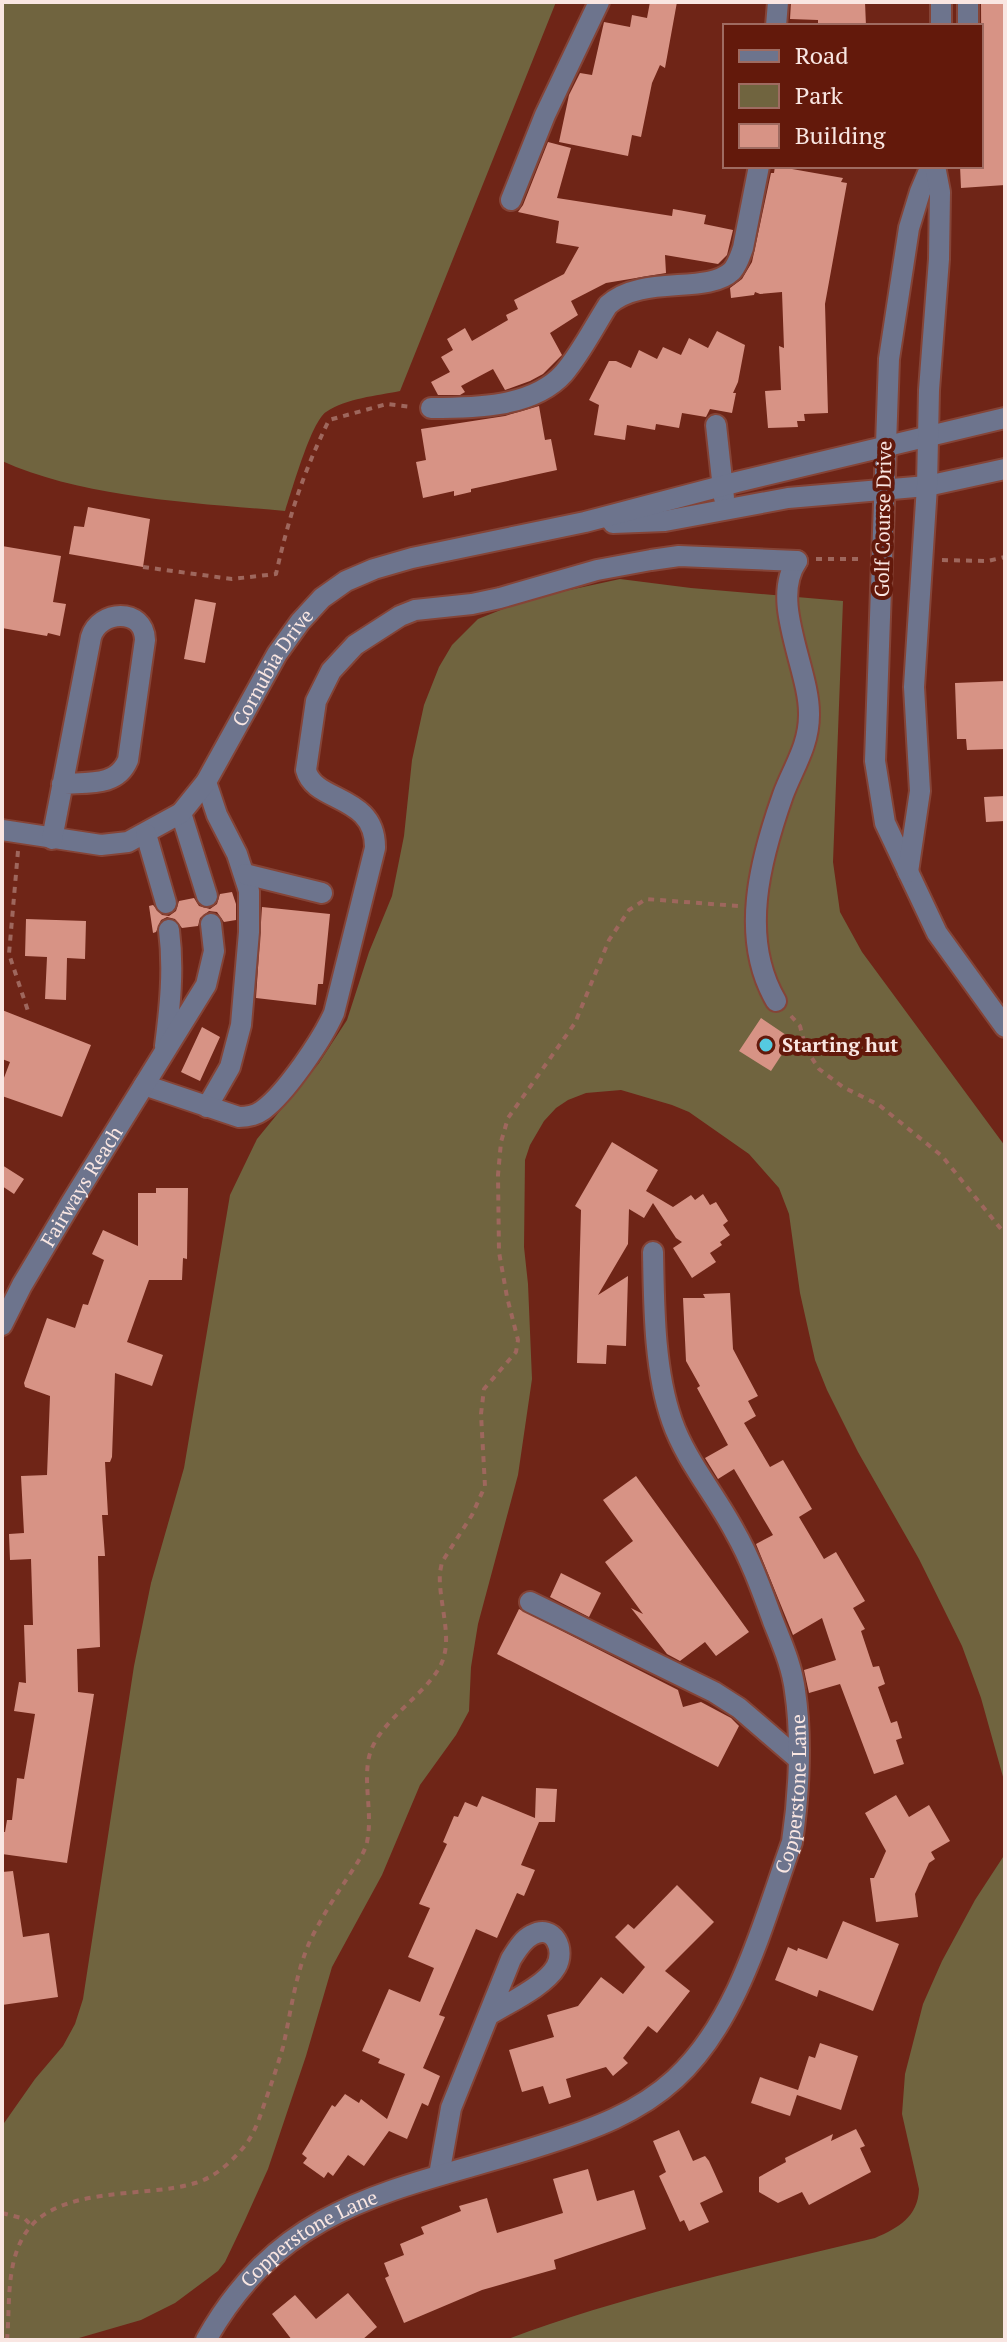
<svg xmlns="http://www.w3.org/2000/svg" width="1007" height="2342" font-family="'PT Serif',serif">
<style>
.green{fill:#70643f}
.building{fill:#d79385}
.lines{fill:none;stroke-linecap:round;stroke-linejoin:round}
.minor-casing{stroke:#854437;stroke-width:24}
.path{stroke:#9e675d;stroke-width:4;stroke-dasharray:6 6;stroke-linecap:butt}
.minor{stroke:#6d748d;stroke-width:20}
.poi-dot{fill:#55cae0;stroke:#63190b;stroke-width:3}
.labels{text-anchor:middle;stroke-width:8;stroke-linejoin:round;paint-order:stroke}
.street-label{font-size:20px;fill:#f9e6e2;stroke:#63190b}
.poi-label{font-size:20px;font-weight:bold;fill:#f9e6e2;stroke:#63190b;text-anchor:start}
</style>
<rect width="100%" height="100%" fill="#6f2517"/>
<path class="green" d="M2,2h554l-156,389c-24,5 -53,7 -74,21 -15,10 -34,79 -41,99 -90,-8 -201,-13 -283,-50z
M620,579l71,9 152,13 -10,261 7,50 22,40 143,194v638l-24,-86 -19,-52 -43,-87 -61,-107 -31,-62 -12,-30 -15,-67 -11,-79 -10,-26 -30,-34 -60,-42 -17,-7 -51,-15 -35,3 -18,7 -12,8 -12,13 -14,24 -5,15 -1,87 4,37 4,95 -14,96 -40,149 -7,43 -2,44 -13,24 -36,50 -38,90 -50,92 -26,89 -38,113 -23,51 -20,42 -7,9 -43,32 -34,17 -69,20h-70v-214l33,-47 28,-33 12,-22 8,-25 51,-333 17,-83 33,-115 46,-273 27,-56 62,-76 28,-43 22,-68 23,-56 12,-60 8,-76 12,-55 15,-38 13,-22 26,-26 50,-20z
M1005,1854v486h-500c120,-45 245,-72 370,-102 23,-10 43,-21 44,-49l-17,-75 3,-40 18,-70 19,-43 33,-61z"/>
<path class="building" d="M650,2h27l-12,66 -5,-3 -8,18 -11,54 -9,-2 -4,21 -69,-14 10,-47 11,-22 12,2 12,-53 26,5 2,-12 15,3z
M791,2h74l1,24h-48v-6l-28,-1z
M981,2h24v183l-44,3 -1,-22h21l1,-6z
M548,142l23,6 -14,50 115,18 1,-7 33,6 -2,9 29,6 -6,25 -9,9 -53,-9 1,18 -60,10 -35,18 7,14 -28,18 12,22 -19,19 -13,7 -25,9 -12,-21 -32,17 4,6 -5,3h-22l-7,-13 19,-10 -9,-15 12,-7 -6,-11 18,-11 7,13 36,-21 -2,-5 12,-6 -4,-9 50,-26 15,-27 -23,-4 3,-22 -41,-9 5,-7z
M775,166l68,12 -2,4 6,1 -22,121 3,109 -24,1 1,7h-8l1,6 -30,1 -3,-37 16,-1 -2,-44 5,2 -2,-56 -22,2 -5,-2 -1,3 -23,3 -1,-10 12,-9 10,-17 19,-89h3z
M717,331l28,14 -7,37 -5,11h3l-4,20 -22,-4 -4,8 -24,-4 -3,15 -23,-4 -1,6 -28,-5 -2,15 -31,-5 5,-30 -10,-5 20,-39h7l15,7 8,-18 18,9 6,-12 18,8 8,-17 19,10z
M539,406l6,34 6,-1 6,31 -86,19v3l-17,4v-5l-31,7 -7,-36 10,-2 -5,-31 84,-13z
M88,507l62,12 -7,48 -74,-13 5,-28 10,1z
M2,546l59,10 -8,46 13,2 -6,32 -12,-3 -1,3 -45,-8z
M195,599l21,4 -11,60 -21,-4z
M1005,681v68l-38,1 -1,-11h-9l-2,-56z
M1005,796v25l-19,1 -2,-25z
M232,892l4,12v16l-12,2 -7,-10 -8,-1 -9,7 -2,8 -16,2 -7,-9 -8,-2 -6,3 -5,12 -3,1 -4,-27 4,-1 9,10 7,1 7,-5 3,-10 15,-3 5,8 11,3 7,-5 3,-10z
M262,907l68,7 -7,70h-5l-2,21 -60,-7z
M26,919l60,2 -1,38 -18,-1 -1,42 -21,-1 2,-42 -22,-1z
M2,1010l89,35 -29,72 -60,-21v-13l8,-21 -8,-3z
M761,1018l31,21 -21,32 -32,-20z
M202,1027l18,10 -20,44 -19,-9z
M612,1142l46,28 -12,21 27,16 18,-12 4,5 8,-6 7,11 6,-3 12,19 -5,4 7,10 -10,7 2,3 -12,8 6,9 -24,16 -19,-30 9,-6 -6,-4 -23,-35 -9,15 -15,-9 -1,35 -30,51 30,-19 -2,70 -19,-1 -1,19 -29,-1 4,-153 -6,-4z
M2,1165l22,14 -10,15 -12,-8z
M156,1188h32l-1,71 -4,-1 -1,22h-33l-22,62 36,13 -11,31 -37,-13 -3,84 -2,5h-5l3,53h-6l3,41h-7l2,91 -23,2 1,43 16,2 -27,169 -65,-9v-22h3l2,-12h5l5,-42 7,1 11,-65 -21,-3 5,-29 7,1 -2,-58h9l-2,-66 -21,1 -1,-26 15,-1 -3,-57 26,-1 3,-79 -25,-9 -1,-4 23,-65 28,10 8,-24 5,1 16,-45 -12,-6 11,-24 35,16v-53h18z
M730,1293l3,56 25,47 -10,5 8,15 -12,7 26,44 13,-7 29,49 -13,8 25,42 12,-7 29,49 -12,7 12,21 -4,2 12,36 6,-1 6,18 -7,3 13,36 6,-2 5,17 -6,2 8,24 -30,10 -34,-90 -31,9 -5,-23 32,-10 -14,-42 -29,17 -37,-91 17,-9 -39,-66 -16,10 -13,-21 23,-13 -31,-57 3,-2 -14,-25 -3,-63h22l-2,-4z
M636,1476l113,156 -33,24 -11,-14 -25,19 -13,-7 -36,-46 12,6 -38,-52 28,-21 -30,-41z
M561,1573l40,20 -12,24 -39,-20z
M519,1609l159,81 5,17 18,-5 30,16 8,8 -21,41 -221,-113z
M536,1788l21,1 -2,33h-16l-18,43 14,5 -11,26 -7,-3 -20,45 -21,-9 -37,86 6,2 -22,51 17,8 -12,30 -6,-3 -15,36 -18,-8 -25,35 -16,-11 -15,21 -5,-4 -4,6 -21,-15 4,-5 -5,-4 30,-49 3,2 10,-13 14,9 2,-4 26,20 18,-45 -27,-11 2,-4 -18,-8 27,-62 31,13 14,-34 -26,-11 22,-49 -11,-4 28,-60 -4,-2 11,-26 4,1 7,-15 12,5 5,-11 53,22z
M896,1795l13,22 20,-12 21,36 -19,11 4,7 -6,4 -14,31 3,23 -42,5 -6,-44h4l12,-27 -21,-38z
M13,1871l10,66 26,-4 9,64 -56,8v-133z
M677,1885l37,37 -49,49 25,20 -33,42 -9,-7 -25,32 5,5 -15,13 -7,-9 -40,12 5,18 -22,7 -6,-18 -21,6 -13,-42 45,-13 -7,-22 31,-9 23,-29 22,17 22,-27 -30,-30 13,-13 6,5z
M843,1921l56,23 -26,67 -54,-21 -2,7 -42,-17 13,-33 9,4 1,-3 29,11z
M820,2043l38,13 -17,54 -44,-15 -7,21 -39,-13 9,-26 38,13 11,-34 6,2z
M856,2129l9,17 -5,2 11,24 -62,33 -7,-13 -24,11 -19,-11v-15l27,-15 -1,-4 48,-24 -2,7z
M679,2130l14,31 12,-5 4,5 14,31 -23,11 9,19 -20,9 -5,-11 -4,2 -21,-46 7,-4 -13,-31z
M588,2169l9,32 37,-11 12,39 -92,31 2,9 -74,21 -78,33 -19,-45 4,-2 -5,-13 20,-8 -4,-11 24,-10 -3,-7 40,-16 -2,-5 28,-8 10,35 66,-20 -10,-34z
M348,2293l29,34 -15,13h-70l-20,-26 23,-19 21,24z"/>
<g class="lines">
<defs>
<g id="minor">
<path d="M941,2v24"/>
<path d="M776,26l2,-24"/>
<path d="M968,26v-24"/>
<path d="M931,166l-11,26 -11,36 -20,131 -14,402 10,62 52,110 68,94"/>
<path d="M511,200l34,-85 54,-113"/>
<path d="M431,408c42,0 102,0 133,-35 17,-20 30,-46 44,-68 34,-31 99,-10 124,-34 6,-7 8,-15 11,-23l16,-82"/>
<path d="M716,425l8,73"/>
<path d="M613,523l52,-2 123,-23 139,-12 78,-17"/>
<path d="M206,782l11,33 20,39 12,37v41l-8,93 -11,42 -23,40"/>
<path d="M181,813l26,83"/>
<path id="s1" d="M2,830l99,15 27,-3 53,-29 25,-31 71,-128 23,-32 22,-24 24,-17 28,-12 38,-11 173,-36 152,-40 268,-64"/>
<path d="M146,834l20,69"/>
<path d="M52,839l39,-202c8,-27 53,-30 54,3l-17,120c-11,27 -40,22 -66,24"/>
<path d="M908,872l12,-81 -6,-104 13,-201 2,-96 10,-131 1,-67 -5,-26"/>
<path d="M245,874l77,19"/>
<path d="M776,1001c-37,-63 -16,-141 7,-206 10,-27 26,-49 26,-80 1,-45 -40,-114 -12,-154"/>
<path d="M165,1046c5,-39 9,-77 4,-116"/>
<path d="M144,1085l95,32c9,0 16,-1 24,-7 23,-17 59,-70 71,-97l41,-165c1,-54 -61,-45 -69,-78l10,-69 15,-30 24,-26 45,-29 15,-6 57,-6 28,-6 97,-28 54,-10 28,-4 118,5"/>
<path id="s2" d="M2,1325l20,-40 49,-82 135,-218 8,-34 -3,-27"/>
<path d="M530,1602l184,90 25,16 58,50"/>
<path d="M439,2175l12,-67 60,-149c6,-9 11,-19 21,-24 22,-12 34,15 24,32 -11,19 -48,36 -67,48"/>
<path id="s3" d="M206,2340c80,-143 199,-150 340,-196 47,-15 92,-31 129,-65 64,-59 88,-157 117,-237 7,-46 10,-105 3,-151 -3,-25 -13,-47 -22,-70 -11,-30 -22,-61 -38,-89 -20,-38 -49,-71 -63,-111 -18,-51 -18,-116 -19,-169"/>
</g>
</defs>
<use href="#minor" class="minor-casing"/>
<path class="path" d="M816,559h47
M942,560l46,1 17,-4
M143,567l89,12 44,-5c13,-58 27,-101 53,-154l58,-16 25,3
M18,851l-9,103 19,57
M791,1016l9,10 6,23 13,20 24,18 36,18 63,51 63,78
M2,2213l23,6 6,6
M7,2340c3,-32 -1,-71 15,-101 29,-56 124,-40 173,-56 19,-5 35,-20 48,-35 12,-14 17,-32 23,-49 6,-17 12,-35 17,-52 8,-35 12,-72 27,-106 11,-23 26,-46 40,-67 7,-11 14,-20 17,-32 6,-28 -4,-58 2,-85 9,-39 67,-67 75,-101 7,-24 -6,-58 -4,-84l2,-10 30,-47 13,-29 -4,-72 3,-25 32,-37 2,-12 -11,-43 -8,-45 -1,-77 3,-33 7,-24 67,-95 34,-83 20,-30 17,-11 92,7"/>
<use href="#minor" class="minor"/>
</g>
<circle class="poi-dot" cx="766" cy="1045" r="8"/>
<g class="labels">
<g class="street-label">
<text transform="translate(883 519) rotate(-89)" y="7">Golf Course Drive</text>
<text dy="7" stroke="none"><textPath href="#s1" startOffset="360">Cornubia Drive</textPath></text>
<text dy="7" stroke="none"><textPath href="#s2" startOffset="160">Fairways Reach</textPath></text>
<text dy="7" stroke="none"><textPath href="#s3" startOffset="866">Copperstone Lane</textPath></text>
<text dy="7" stroke="none"><textPath href="#s3" startOffset="148">Copperstone Lane</textPath></text>
</g>
<g class="poi-label">
<text x="782" y="1052">Starting hut</text>
</g>
</g>
<rect width="1007" height="2342" fill="none" stroke="#f9e6e2" stroke-width="8"/>
<rect x="723" y="24" width="260" height="144" fill="#63190b" stroke="#9f6b61" stroke-width="2"/>
<rect x="739" y="50" width="40" height="12" fill="#6d748d" stroke="#9f6b61" stroke-width="2"/>
<text x="795" y="64" font-size="24" fill="#f9e6e2">Road</text>
<rect x="739" y="84" width="40" height="24" fill="#70643f" stroke="#9f6b61" stroke-width="2"/>
<text x="795" y="104" font-size="24" fill="#f9e6e2">Park</text>
<rect x="739" y="124" width="40" height="24" fill="#d79385" stroke="#9f6b61" stroke-width="2"/>
<text x="795" y="144" font-size="24" fill="#f9e6e2">Building</text>
</svg>
